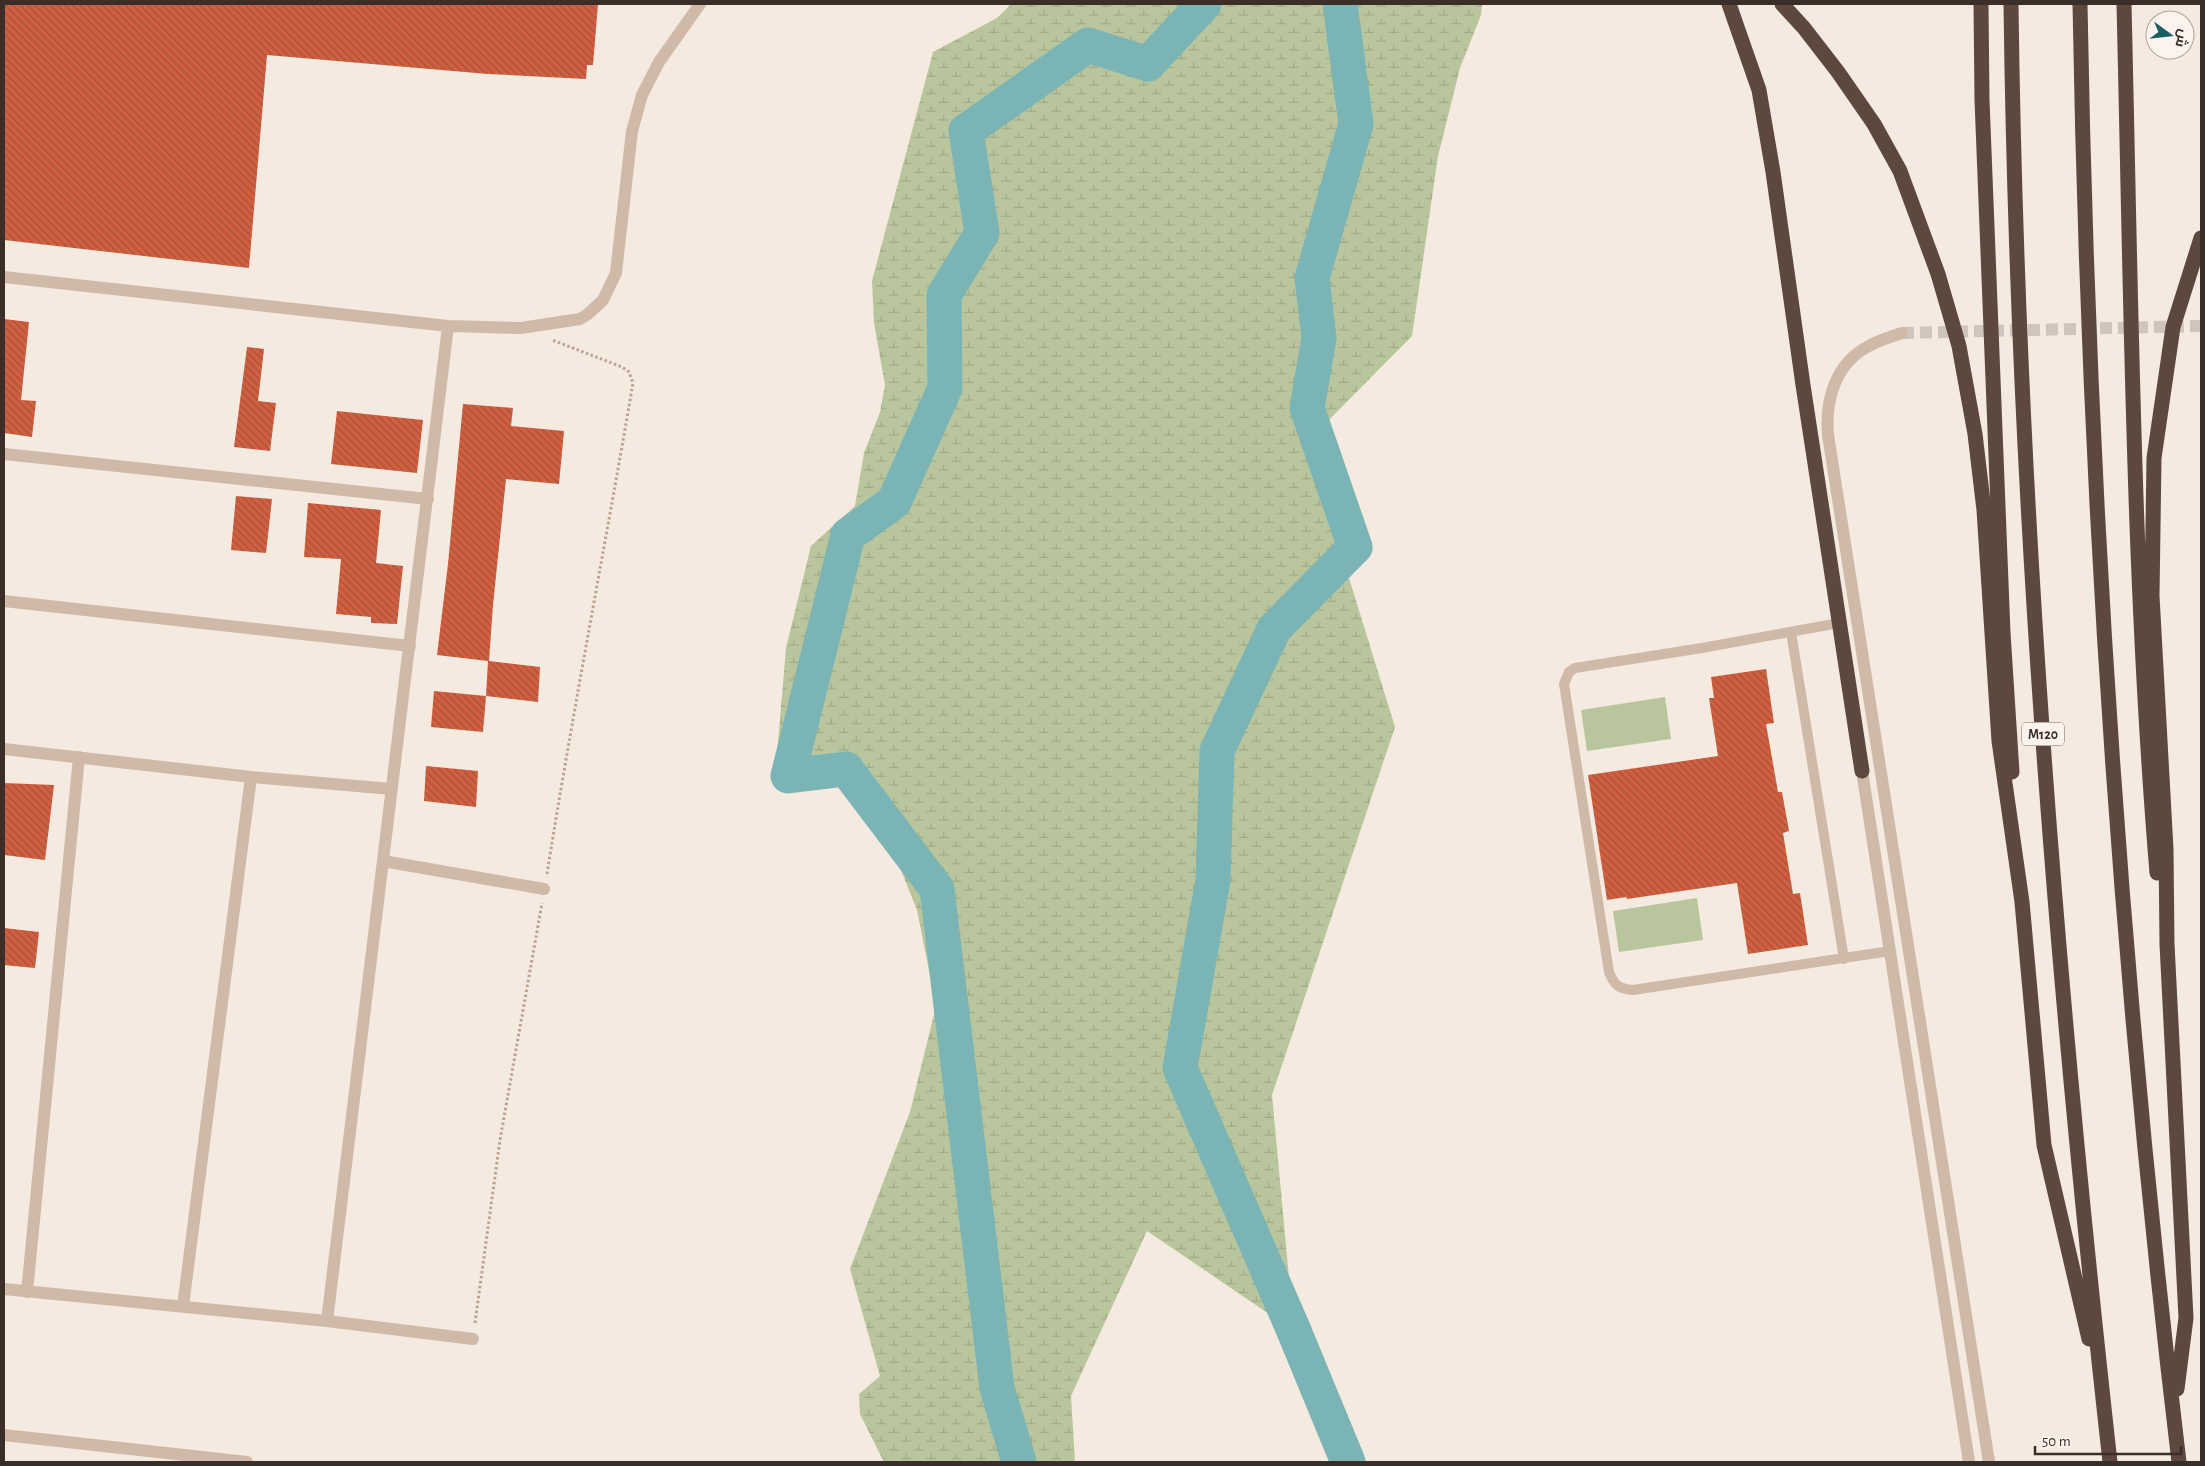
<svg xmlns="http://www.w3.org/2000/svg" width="2205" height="1466" font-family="'Alegreya Sans',Cairo,sans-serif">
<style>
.wetland{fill:url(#wetland-marsh)}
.park{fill:#b9c69d}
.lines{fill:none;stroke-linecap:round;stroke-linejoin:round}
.river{stroke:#7bb4b5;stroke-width:35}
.building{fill:url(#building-back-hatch)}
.tertiary-tunnel{stroke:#d0c4bb;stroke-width:12;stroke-dasharray:12 6;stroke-linecap:butt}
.path{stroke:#bba393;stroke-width:3;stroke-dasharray:2.5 2.5;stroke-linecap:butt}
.service{stroke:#cfb9a9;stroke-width:10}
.minor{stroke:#cfb9a9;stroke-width:12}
.tertiary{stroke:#cfb9a9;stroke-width:12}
.motorway{stroke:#5d4840;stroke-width:15}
.labels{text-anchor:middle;stroke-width:4;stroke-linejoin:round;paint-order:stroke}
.shield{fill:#fcf4ec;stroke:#756964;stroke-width:1}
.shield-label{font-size:14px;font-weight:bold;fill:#3b2e29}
</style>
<defs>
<pattern id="wetland-marsh" width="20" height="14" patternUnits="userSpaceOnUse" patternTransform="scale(1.25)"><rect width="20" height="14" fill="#b9c69d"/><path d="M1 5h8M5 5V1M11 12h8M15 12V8" fill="none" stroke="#a0aa87"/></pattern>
<pattern id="building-back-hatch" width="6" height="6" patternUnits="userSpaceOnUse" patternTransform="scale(1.25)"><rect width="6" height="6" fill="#d06041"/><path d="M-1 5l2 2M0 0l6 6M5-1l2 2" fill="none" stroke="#aa5036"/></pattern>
</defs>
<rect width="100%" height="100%" fill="#f5eadf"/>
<path class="wetland" d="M1011,4h471l-1,11 -21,53 -22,88 -26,180 -105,106 88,285 -123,368 22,236 -147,-100 -76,165 4,66h-191l-24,-48 -1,-20 21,-18 -30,-107 60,-157 26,-106 -19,-96 -45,-112 -95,-44 9,-106 25,-102 44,-40 9,-53 16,-41 5,-27 -11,-62 -2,-42 61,-229 64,-34z"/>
<path class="park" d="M1665,697l6,42 -84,12 -6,-41z
M1697,898l6,42 -84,12 -6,-41z"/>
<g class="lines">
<path class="river" d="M1340,4l16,120 -44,154 7,60 -12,70 48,139 -81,82 -57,122 -4,129 -33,188 114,263 54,131
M1019,1462l-22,-74 -60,-499 -91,-120 -58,7 60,-241 46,-33 51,-114 -1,-93 38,-62 -16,-102 122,-86 60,19 56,-60"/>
</g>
<path class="building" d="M4,4h594l-5,61h-6l-1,14 -98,-5 -221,-19 -18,213 -245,-28z
M4,319l25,3 -8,78 15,1 -4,36 -28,-4z
M247,347l17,2 -6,52 18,2 -6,48 -36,-4z
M463,404l50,4 -2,18 53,5 -5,53 -53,-5 -13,126 -4,56 51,6 -2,35 -52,-6 -3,36 -52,-5 3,-36 52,5 2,-35 -51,-6 11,-91z
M337,411l86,9 -6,53 -86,-9z
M236,496l36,3 -6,54 -35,-3z
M308,503l73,7 -5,53 27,3 -6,58 -26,-1v-6l-35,-3 5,-55 -37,-2z
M1766,669l8,54 -8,1 12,68h4l7,39 -6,2 10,61 7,-1 8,52 -60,9 -11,-71 -110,16 -1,-2 -19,3 -19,-125 130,-19 -9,-58h5l-3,-21z
M426,766l52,5 -2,36 -52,-6z
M4,783l50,2 -9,75 -41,-5z
M4,928l35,4 -4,36 -31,-3z"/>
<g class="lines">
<path class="tertiary-tunnel" d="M1902,333l299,-7"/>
<path class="path" d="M547,874c26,-164 58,-327 86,-491l-4,-11 -7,-5 -70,-27
M475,1323l25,-183 42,-237"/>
<path class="service" d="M1839,623l-137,25 -127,20 -6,4 -5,12 45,288c5,13 10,17 24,18l257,-39
M1791,632l53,327"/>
<path class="minor" d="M4,277l444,49 73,2 59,-9 8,-5 15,-14 13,-27 16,-142 10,-36 17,-33 41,-58
M4,454l424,45
M4,601l406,45
M4,749l247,28 141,12
M383,861l161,28
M4,1289l323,32 146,18
M27,1292l52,-535
M183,1306l68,-529
M327,1321l121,-995
M4,1435l243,27"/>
<path class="tertiary" d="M1902,333c-11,4 -23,7 -33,13 -34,17 -44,55 -41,89l161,1027
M1862,771l107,691"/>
<path class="motorway" d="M1729,4l30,86 14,82 30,213 59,386
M1782,4l22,24 34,44 36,52 26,47 38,103 21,72 16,88 9,76 15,231 23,161 22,243 45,194
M1981,4l1,96 21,533 9,139
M2011,4c6,487 45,974 99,1458
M2080,4c8,487 41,974 99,1458
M2124,4c7,290 9,580 33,869
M2177,1389l9,-71 -19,-374 -1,-95 -14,-253 2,-138 19,-131 28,-89"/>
</g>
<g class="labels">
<rect class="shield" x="2022" y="722.5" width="42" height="23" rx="4"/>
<g class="shield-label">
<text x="2043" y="739">M120</text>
</g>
</g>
<rect width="2205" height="1466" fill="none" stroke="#3b2e29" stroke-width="10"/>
<g transform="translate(2170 35) rotate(105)"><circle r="24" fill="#fcf4ec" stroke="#afa59e"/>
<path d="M0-4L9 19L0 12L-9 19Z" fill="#1a5f61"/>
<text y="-8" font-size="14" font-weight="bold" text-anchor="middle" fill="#3b2e29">ش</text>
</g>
<path d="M2035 1446v8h146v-8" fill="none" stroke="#3b2e29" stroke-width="2.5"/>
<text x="2042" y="1446" font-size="15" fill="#3b2e29" stroke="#fcf4ec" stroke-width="4" paint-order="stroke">50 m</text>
</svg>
